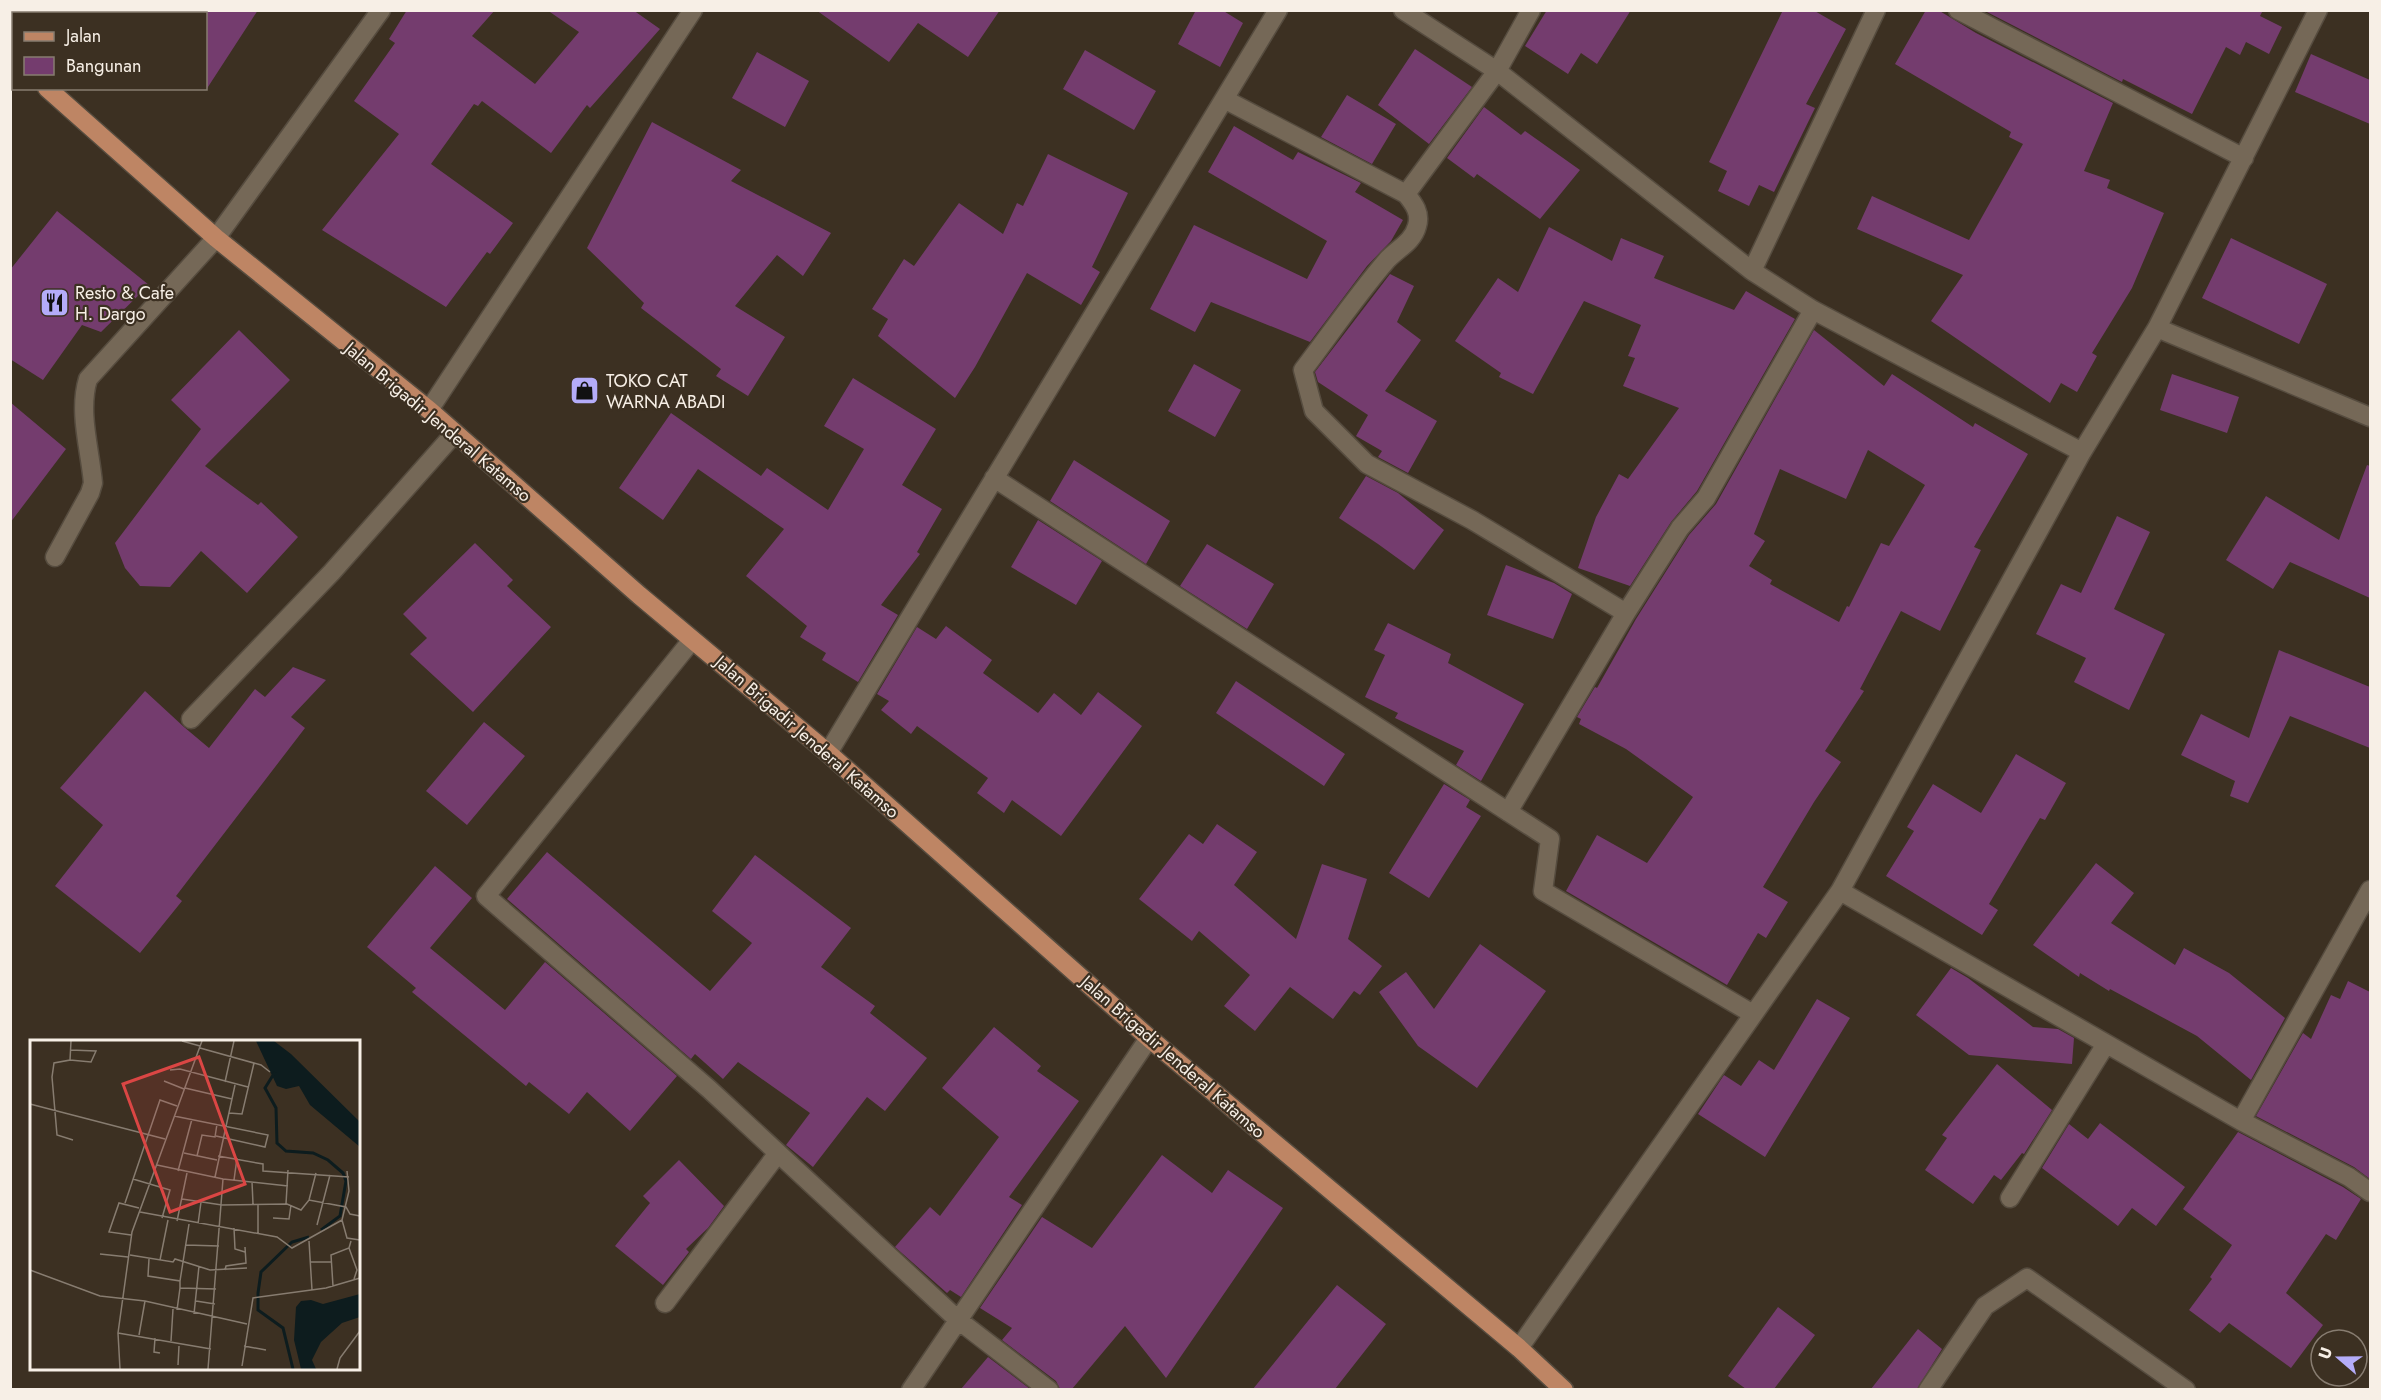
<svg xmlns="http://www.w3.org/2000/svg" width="2381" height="1400" font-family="Jost,sans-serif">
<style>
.building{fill:#743c6e;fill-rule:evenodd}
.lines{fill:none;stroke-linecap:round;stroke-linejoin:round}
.minor-casing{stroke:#564c3f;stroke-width:21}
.major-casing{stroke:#564c3f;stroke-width:21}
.minor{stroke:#756857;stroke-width:18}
.major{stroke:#be8564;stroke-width:18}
.labels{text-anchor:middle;stroke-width:4.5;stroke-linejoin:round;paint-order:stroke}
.poi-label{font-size:18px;fill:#f7efe6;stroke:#3c3022;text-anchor:start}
.street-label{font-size:18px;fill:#f7efe6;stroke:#3c3022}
.inset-river{fill:none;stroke:#0d1c1e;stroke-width:3}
.inset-road{fill:none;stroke:#877c70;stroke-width:1.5}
.view{fill:#db4644;fill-opacity:0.15;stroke:#db4644;stroke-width:3}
.inset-edge{fill:none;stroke:#f7efe6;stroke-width:3}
</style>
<rect width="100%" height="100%" fill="#3c3022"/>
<path class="building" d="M206,10h52l-52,80z
M407,10h88l-23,26 63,48 44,-52 -32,-22h86l27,19 -70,79 -3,-3 -36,48 -69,-52 -4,5 -4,-2 -43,60 82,59 -23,31 -3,-2 -41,55 -124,-77 77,-96 -45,-33 41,-58 -6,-4z
M816,10h184l-32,47 -50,-34 -29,39z
M1196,10h26l21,13 -23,44 -42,-23z
M1547,10h84l-34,54 -16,-11 -13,21 -43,-28z
M1783,10h30l33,19 -40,75 9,4 -41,84 -15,-7 -10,21 -31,-15 9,-20 -18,-9z
M1926,10h12l38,23 137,70 -29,68 26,9 -3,8 57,25 -32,75 -40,65 5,3 -20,36 -16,-9 -11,20 -119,-82 32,-46 -106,-46 15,-33 97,44 54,-96 -14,-7 2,-5 -116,-68z
M1988,10h275l-3,6 22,11 -13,27 -23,-12 -6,13 -14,-8 -34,67 -69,-35 -1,3 -135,-70z
M1415,49l57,38 -43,57 -51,-39z
M1085,50l71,41 -22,39 -71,-41z
M757,52l52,29 -24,46 -53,-29z
M2311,54l59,26v44l-75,-32z
M1347,95l49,29 -24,40 -51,-27z
M1484,107l37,28 4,-4 55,39 -40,49 -63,-45 -3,4 -27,-20z
M652,122l89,48 -10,11 100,52 -28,43 -26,-21 -42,51 50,31 -37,59 -32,-20 5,-7 -80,-61 3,-5 -57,-55z
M1234,126l59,34 5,-8 63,31 -6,9 48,28 -12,21 -24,25 -57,76 -99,-40 -16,30 -45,-23 44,-84 113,54 20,-38 -119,-69z
M1048,154l80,39 -36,74 8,5 -19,33 -54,-32 -52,94 -20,31 -77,-62 10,-17 -16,-10 32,-50 10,7 45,-63 44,31 14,-31 6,3z
M57,211l92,74 -48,47 -19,-7 -39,55 -33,-21v-89z
M1549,227l63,34 9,-23 43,18 -10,22 80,32 12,-19 49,28 -98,172 -26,31 -41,64 -52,-18 18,-51 23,-43 9,5 51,-71 -56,-22 12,-28 -7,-2 13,-31 -57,-24 -51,93 -34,-17 2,-4 -46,-32 43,-63 20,14z
M2231,238l96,46 -28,60 -97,-46z
M1390,274l24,12 -17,36 24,18 -36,51 52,30 -29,52 -30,-16 4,-6 -26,-15 12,-21 -50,-33 -3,-10z
M239,330l51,50 -85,86 53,39 3,-3 37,35 -51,56 -46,-42 -31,36 -30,-1 -15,-18 -10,-25 86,-114 -30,-29z
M1814,330l70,56 8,-12 81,53 2,-4 53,31 -54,93 7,3 -41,81 -39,-20 -41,78 4,2 -39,60 16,11 -27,40 -51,85 25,15 -22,36 -8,-5 -31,52 -161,-94 31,-56 50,28 46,-66 -67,-48 -47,-25 2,-5 -4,-2 18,-30 2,1 39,-69 53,-84 27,-31zM1868,450l57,35 -36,61 -8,-3 -32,64 -2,-1 -8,16 -69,-38 2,-4 -23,-14 16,-25 -11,-7 26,-65 66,30z
M1194,364l47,26 -26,47 -47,-26z
M2172,374l67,23 -12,36 -67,-23z
M853,378l83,51 -34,56 40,24 -25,43 3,2 -39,51 17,10 -40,67 -36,-22 4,-7 -26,-16 7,-11 -61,-50 38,-47 -86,-60 -35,51 -44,-32 52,-75 90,63 6,-8 61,42 36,-61 -40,-23z
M10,402l56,47 -56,74z
M1074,460l96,61 -24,43 -96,-63z
M2367,465l3,1v132l-80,-36 -17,27 -47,-29 40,-64 73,44z
M1366,476l32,17 46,37 -30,40 -36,-26 -39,-26z
M2117,516l33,16 -36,77 51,25 -36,76 -55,-28 12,-24 -50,-24 25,-50 20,9z
M1038,520l64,41 -26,44 -65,-38z
M475,543l38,37 -6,6 44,41 -78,85 -63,-58 17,-16 -24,-24z
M1207,544l67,40 -27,45 -67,-43z
M1506,565l48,18 18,11 -19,45 -66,-24z
M1388,623l63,31 -3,9 76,41 -43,77 -25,-16 8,-14 -69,-33 3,-5 -33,-16 20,-42 -11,-5z
M946,626l46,34 -9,13 55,40 16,-20 27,22 17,-23 44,34 -81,110 -49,-36 -8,13 -27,-20 11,-15 -71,-52 -6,8 -30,-24 8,-9 -12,-7 40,-67 19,12z
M2279,650l91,37v61l-80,-32 -42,87 -18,-7 5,-15 -54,-26 20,-41 48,24z
M293,667l33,13 -35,37 14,11 -129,168 6,5 -42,52 -85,-67 48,-61 -43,-37 85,-97 39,36 25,21 46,-59 10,8z
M1236,681l109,73 -21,32 -108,-73z
M484,722l41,34 -58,69 -41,-34z
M2016,754l50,29 -21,37 -5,-2 -51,86 9,6 -16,25 -96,-59 28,-45 -7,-4 26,-43 48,29z
M1444,784l26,16 -4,7 15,9 -52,82 -40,-25z
M1217,824l40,28 -23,33 62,54 26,-75 45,15 -19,60 34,27 -22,29 -6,-4 -21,28 -43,-32 -35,44 -31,-25 26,-31 -51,-44 -7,10 -53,-42 50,-65 14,10z
M547,852l163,139 42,-48 -40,-32 43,-56 96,73 -30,39 54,39 -5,7 57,45 -42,53 -18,-14 -54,70 -27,-22 24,-32 -72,-51 -15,17 -28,-25 -4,5 -184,-160z
M2096,863l38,30 -23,30 64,42 9,-17 45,25 56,45 -34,62 -54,-44 -87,-47 -1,2 -29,-18 -1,4 -46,-32z
M435,866l37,32 -42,50 75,62 40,-48 132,114 -47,55 -43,-39 -18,22 -40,-32 -3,4 -114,-94 4,-4 -49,-41z
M1480,944l66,47 -69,97 -59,-42 -39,-54 27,-20 28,37z
M1951,968l17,10 65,49 25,2 16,9 -2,26 -103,-9 -53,-40z
M2348,981l22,11v187l-16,-12 -98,-51 47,-83 8,6 20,-44 9,4z
M1817,999l33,19 -85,139 -67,-43 26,-39 17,11 18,-26 15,10z
M994,1027l47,39 -4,5 42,30 -70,96 13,8 -61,92 -11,-7 -3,3 -52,-46 35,-40 10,9 59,-79 -57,-49z
M1997,1064l55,46 -28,44 -2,-1 -21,27 -7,-5 -21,29 -48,-34 22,-32 -5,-3z
M2100,1123l85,64 -29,39 -24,-18 -14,18 -76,-58 27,-44 19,15z
M2238,1132l105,55 18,12 -25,41 -10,-6 -40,59 37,32 -32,43 -62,-45 -9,10 -31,-23 23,-31 -2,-2 22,-32 -49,-36z
M1162,1155l50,38 16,-23 55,38 -117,170 -41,-52 -53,63h-12l-4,-8 -54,-41 10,-12 -32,-20 62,-91 50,31z
M679,1160l45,46 -16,22 -22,21 3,3 -26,33 -48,-39 35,-43 -7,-7z
M1337,1285l49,39 -51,65h-82z
M1778,1307l37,28 -41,54h-28l-18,-13z
M1918,1329l24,20 -25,40h-46z
M988,1357l42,32h-69z"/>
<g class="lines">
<defs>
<path id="minor" d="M1403,10l94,61 255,200 61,39 269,142
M1958,10l286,148
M1224,99l182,95c8,10 15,19 11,32 -4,16 -20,23 -30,34 -30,35 -56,73 -84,110l11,41 53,53 105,56 154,93
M1406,194l91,-123 34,-61
M1752,271l124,-261
M2157,328l213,89
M429,410l264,-400
M994,478l556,361 -7,52 210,123
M55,557l35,-64 3,-10c-3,-34 -15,-71 -5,-104l128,-141 165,-228
M692,640l-206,256 223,193 248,230 92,71
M191,719l141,-147 122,-138
M828,753l450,-743
M1508,812l118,-199 54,-85 26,-30 107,-188
M1840,891l401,230 108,56 21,15
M2241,1121l129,-231
M2010,1198l96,-154
M665,1303l113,-150
M1519,1348l321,-457 242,-439 75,-124 161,-318
M911,1390l238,-352
M1928,1390l57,-84 42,-28 159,112"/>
<path id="major" d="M10,56l4,3
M47,88l169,150 213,172 210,185 189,158 321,285 370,310 45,42"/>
</defs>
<use href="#minor" class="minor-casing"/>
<use href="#major" class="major-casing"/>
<use href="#minor" class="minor"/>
<use href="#major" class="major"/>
</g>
<defs>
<symbol id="restaurant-square" viewBox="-11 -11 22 22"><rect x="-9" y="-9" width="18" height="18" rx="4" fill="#b4acf9" stroke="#3c3022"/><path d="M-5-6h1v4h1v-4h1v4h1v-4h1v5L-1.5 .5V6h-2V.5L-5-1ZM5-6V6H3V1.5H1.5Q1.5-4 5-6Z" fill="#111"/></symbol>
<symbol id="shop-square" viewBox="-11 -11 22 22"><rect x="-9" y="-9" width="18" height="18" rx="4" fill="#b4acf9" stroke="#3c3022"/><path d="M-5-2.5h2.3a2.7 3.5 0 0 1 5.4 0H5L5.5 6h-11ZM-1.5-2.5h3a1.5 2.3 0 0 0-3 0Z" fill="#111"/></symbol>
</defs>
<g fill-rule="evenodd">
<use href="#restaurant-square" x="38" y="286" width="33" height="33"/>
<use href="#shop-square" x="568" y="374" width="33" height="33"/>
</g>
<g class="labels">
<g class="poi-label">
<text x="75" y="299">Resto &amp; Cafe<tspan x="75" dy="21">H. Dargo</tspan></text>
<text x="606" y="387">TOKO CAT<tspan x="606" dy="21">WARNA ABADI</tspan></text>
</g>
<g class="street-label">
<text transform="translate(438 422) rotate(40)" y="6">Jalan Brigadir Jenderal Katamso</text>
<text transform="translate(807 737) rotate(41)" y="6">Jalan Brigadir Jenderal Katamso</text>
<text transform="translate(1173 1057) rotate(41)" y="6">Jalan Brigadir Jenderal Katamso</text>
</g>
</g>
<g transform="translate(30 1040)">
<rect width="330" height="330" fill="#3c3022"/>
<path d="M226,1h18l17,13 69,68v25l-50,-42 -11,-19 -13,3 -9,-3zM330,254v23l-18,6 -21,19 -9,18 4,9h-15l-7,-29 2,-33 5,-6 10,-1 12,4z" fill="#0d1c1e"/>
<path class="inset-river" d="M245,32l-10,16 11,20 1,35 9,8 27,2 15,7 15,13 3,8 -6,35 -19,14M263,329l-10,-41 -25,-18v-17l3,-21 31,-30 17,-5"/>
<path class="inset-road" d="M41,1l-1,19 -16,3 -2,14 5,58 16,5M152,1l18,5M170,8l61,17 9,7M40,20l21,2 5,-11 -26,-1M140,30l10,-1 68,18M134,41l20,8M195,42l9,-41M155,48l47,11M0,64l135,35M199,73l13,1 12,-51M144,76l94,19 -3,12 -49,-11M154,113l33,7M167,116l5,-21 13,2 2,-13M188,116l45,8v7l86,6M127,125l66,14 65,7M148,131l14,-52M317,131l2,20 -7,29 5,18 13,2M185,137l20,-92M103,139l37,11 -8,28M204,140l3,-22M222,142l1,22M152,159l40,6 65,-1 14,6 8,-10 37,7 4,7 10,2M279,160l7,-27M95,163l35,-103 17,6M228,164v29M256,164l2,-34M110,172l137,25 15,11 50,-28M243,178l16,1 2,-14M147,181l10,-48M168,184l3,-22M287,185l13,-50M204,188l1,21 10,3M101,195l-22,-3 10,-29 20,5M279,201l3,49M156,205l33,1M319,208l8,22 -3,9M70,214l28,3M100,215l43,7 2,-3 35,11 37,-2M119,219l-1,17 32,5v7l36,1M130,220l8,-40M281,222h20M0,230l70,26 45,5 102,23M195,230l1,-4 20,-3 -1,-16M150,241l9,-57M303,246l-2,-31 18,-7 2,-7M166,261l19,3M147,270l3,-22M164,274l5,-48M88,293l93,16M109,295l6,-34M125,298l-1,14 6,1M141,301l2,-32M214,306l22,4M148,325l1,-19M212,326l11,-68 73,-10 34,-10M90,329l-2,-36 14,-101 70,-191M178,329l15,-190M307,329l3,-11 20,-27"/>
<path class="view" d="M169,17l46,127 -75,28 -47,-128z"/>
<rect width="330" height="330" class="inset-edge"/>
</g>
<rect width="2381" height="1400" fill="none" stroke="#f7efe6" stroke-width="24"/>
<rect x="12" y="12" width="195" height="78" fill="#3c3022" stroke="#877c70" stroke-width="1.5"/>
<rect x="24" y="32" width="30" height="9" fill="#be8564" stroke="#877c70" stroke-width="1.5"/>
<text x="66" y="42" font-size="18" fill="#f7efe6">Jalan</text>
<rect x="24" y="57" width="30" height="18" fill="#743c6e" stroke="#877c70" stroke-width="1.5"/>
<text x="66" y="72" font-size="18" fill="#f7efe6">Bangunan</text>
<g transform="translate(2339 1358) rotate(290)"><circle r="28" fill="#3c3022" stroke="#877c70" stroke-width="1.5"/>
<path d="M0-4.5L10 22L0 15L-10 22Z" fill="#b4acf9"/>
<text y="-9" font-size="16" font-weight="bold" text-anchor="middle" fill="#f7efe6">U</text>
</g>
</svg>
